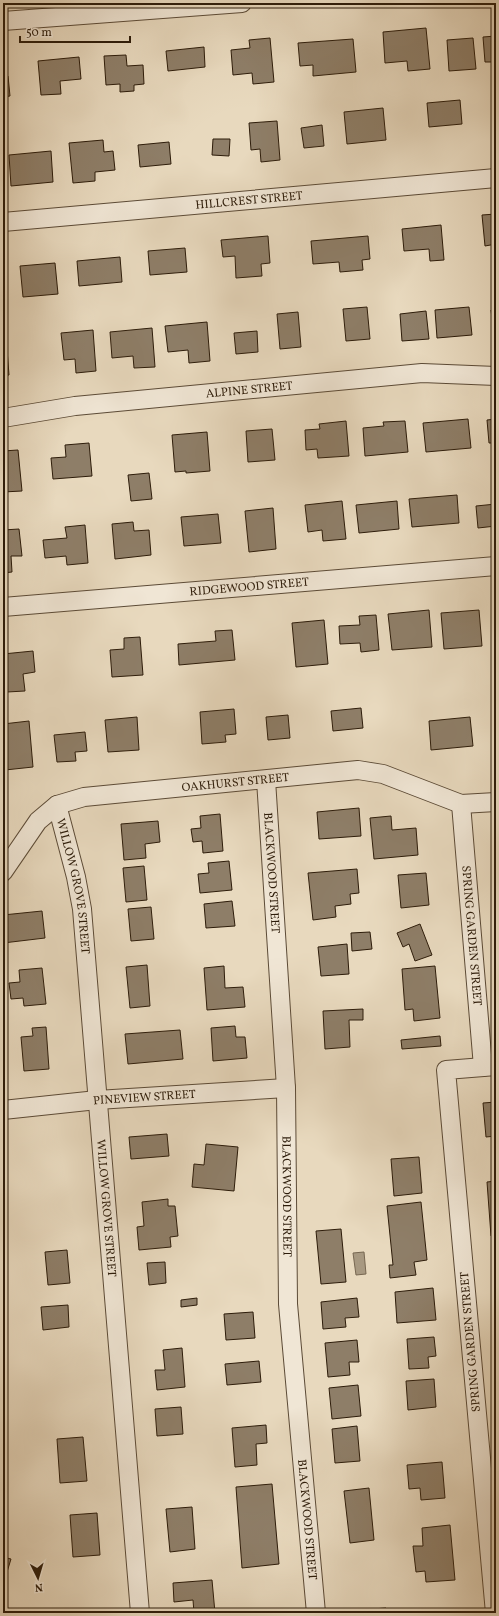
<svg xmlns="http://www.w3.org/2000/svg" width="499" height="1616" font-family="Vollkorn,serif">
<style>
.water{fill:#a89981;stroke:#776751}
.building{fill:#8e7e68;stroke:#2d1c0a}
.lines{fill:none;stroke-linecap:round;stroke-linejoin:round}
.minor-casing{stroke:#5c4b37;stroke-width:20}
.minor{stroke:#f0e6d5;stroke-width:18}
.labels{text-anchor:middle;stroke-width:3.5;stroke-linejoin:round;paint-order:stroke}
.street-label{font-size:12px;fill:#2d1c0a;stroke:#f0e6d5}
</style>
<rect width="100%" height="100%" fill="#e8d9be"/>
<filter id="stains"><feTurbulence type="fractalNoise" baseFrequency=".005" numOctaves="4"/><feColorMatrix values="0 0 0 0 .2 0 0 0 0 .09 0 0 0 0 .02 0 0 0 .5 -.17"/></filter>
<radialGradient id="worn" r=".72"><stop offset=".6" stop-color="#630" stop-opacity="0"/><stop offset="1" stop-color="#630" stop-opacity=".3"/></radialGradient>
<path class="water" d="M364,1252l2,22 -10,1 -3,-22z"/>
<path class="building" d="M426,28l4,41 -22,2 -1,-10 -22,2 -2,-31z
M496,36v26h-11l-2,-25z
M270,38l4,44 -21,2 -1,-11 -19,2 -2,-25 19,-2 -1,-8z
M473,38l3,31 -27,2 -2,-31z
M353,39l3,33 -43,4v-11l-13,1 -2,-23z
M204,47l1,20 -37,4 -2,-20z
M126,55l1,11 16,-1 1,19 -10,1v6l-14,1v-8l-14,1 -2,-29z
M79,57l2,22 -21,2 1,13 -20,1 -3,-34z
M3,76h5l2,20 -7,1z
M460,100l2,24 -33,3 -2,-24z
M383,108l3,32 -39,4 -3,-32z
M277,121l3,39 -19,2 -1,-13 -9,1 -2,-27z
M322,125l2,21 -20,2 -3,-20z
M213,139h17l-1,17 -17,-1z
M103,140l1,12 9,-1 2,19 -20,2v9l-22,2 -4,-40z
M169,142l2,22 -31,3 -2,-22z
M51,151l2,31 -42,4 -2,-31z
M496,214v30l-11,2 -3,-31z
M441,225l3,35 -14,1 -1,-12 -25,2 -2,-22z
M268,236l2,27 -9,1 1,12 -26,2 -1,-22 -12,1 -2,-17z
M368,236l2,23 -8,1 1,10 -23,2 -1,-10 -26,2 -2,-23z
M185,248l2,24 -37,3 -2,-24z
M120,257l2,25 -43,4 -2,-25z
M55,263l3,31 -35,3 -3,-31z
M367,307l3,32 -24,2 -3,-32z
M469,307l3,28 -35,3 -2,-28z
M491,310h5v25h-2z
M426,311l3,28 -27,2 -2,-27z
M298,312l3,35 -21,2 -3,-35z
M207,322l3,39 -21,2 -1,-13 -20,2 -3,-26z
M152,328l3,39 -21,1 -1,-12 -21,2 -2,-26z
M93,330l3,41 -20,2 -1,-14 -11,1 -3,-27z
M257,331l1,21 -22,2 -2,-21z
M3,336h3l3,39 -6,1z
M468,419l3,29 -45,4 -3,-29z
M496,419v24h-7l-2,-23z
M346,421l3,35 -31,2 -1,-9 -11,1 -1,-20 15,-1 -1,-5z
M405,421l3,31 -43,4 -2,-28 21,-2 -1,-4z
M272,429l3,31 -27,2 -2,-31z
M207,432l3,39 -24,2v-2l-11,1 -3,-37z
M89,443l3,33 -39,3 -2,-21 15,-1 -1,-12z
M18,450l4,41 -19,1v-41z
M149,473l3,26 -21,2 -3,-26z
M457,495l2,28 -47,4 -3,-28z
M342,501l4,38 -23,2 -1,-11 -14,2 -3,-27z
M397,501l2,28 -40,4 -3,-28z
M496,504v22l-18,2 -2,-22z
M273,508l3,41 -27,3 -4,-41z
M218,514l3,29 -37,3 -3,-29z
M133,522l1,9 15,-1 2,25 -36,4 -3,-35z
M85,525l3,38 -21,2 -1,-9 -21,2 -2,-18 24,-2 -2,-11z
M19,529l3,27h-11l1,16 -9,1v-43z
M429,610l3,37 -40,3 -4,-36z
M479,610l3,36 -38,3 -3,-36z
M376,615l3,35 -18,2 -1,-9 -20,1 -1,-18 21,-1 -1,-9z
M492,616h4v31h-2z
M324,620l4,44 -32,3 -4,-44z
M232,630l3,30 -56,5 -1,-21 38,-3 -1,-10z
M140,637l3,38 -31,2 -2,-27 14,-1v-11z
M33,651l2,21 -12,2 2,17 -18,1 -2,-17h-2v-21z
M361,708l2,20 -30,3 -2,-20z
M234,709l2,25 -11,1 1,7 -24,2 -2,-32z
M288,715l2,23 -22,2 -2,-23z
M137,717l2,33 -31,2 -3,-32z
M470,717l3,29 -42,4 -2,-29z
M29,721l4,46 -28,3 -2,-46z
M493,721h3v36z
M85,732l2,19 -12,1 1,9 -19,1 -3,-27z
M359,808l2,28 -42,3 -2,-27z
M220,814l3,37 -20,2 -1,-12 -9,1 -2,-13 10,-1 -1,-12z
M391,816l1,14 24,-2 2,27 -44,4 -4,-41z
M158,821l2,21 -15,2 1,14 -22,2 -3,-36z
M229,861l3,29 -32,3 -2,-19 11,-1 -1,-10z
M144,866l3,34 -21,2 -3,-34z
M357,869l2,24 -9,1 1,10 -16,2 1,11 -23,3 -5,-47z
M426,873l3,32 -28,3 -3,-33z
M232,901l3,25 -29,2 -2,-24z
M151,907l3,32 -23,2 -3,-32z
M42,911l3,27 -42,5v-28z
M420,924l12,31 -17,6 -6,-17 -6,3 -6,-14z
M370,932l2,17 -20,2 -1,-18z
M347,944l2,30 -28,2 -3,-29z
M147,965l3,41 -20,2 -4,-41z
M224,966l1,22 18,-1 2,20 -38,3 -3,-42z
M435,966l5,52 -26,3 -1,-12 -8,1 -3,-41z
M42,968l4,36 -22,2 -1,-8 -12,1 -2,-16 11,-1 -1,-12z
M363,1009v11h-14l1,27 -25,2 -2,-38z
M235,1026l1,11h9l2,21 -34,3 -2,-33z
M46,1027l3,42 -25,2 -3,-34 12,-1 -1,-8z
M180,1030l3,29 -55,5 -3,-30z
M440,1036l1,10 -39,3 -1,-9z
M496,1102v34l-10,1 -3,-34z
M167,1134l2,22 -38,3 -2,-22z
M206,1144l32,3 -4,44 -42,-4 2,-23 10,1z
M419,1157l3,36 -28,3 -3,-37z
M496,1181v54l-5,1 -4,-54z
M168,1199v7h7l3,30 -8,1 1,10 -32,3 -2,-23 7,-1 -2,-24z
M421,1202l6,58 -13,2 2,13 -26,3 -1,-13h4l-6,-59z
M341,1229l5,53 -25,2 -5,-53z
M67,1250l3,33 -22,2 -3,-33z
M165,1262l1,21 -17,2 -2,-22z
M433,1288l3,32 -39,3 -2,-31z
M197,1298v7l-16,2v-7z
M357,1298l2,19 -14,1 1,9 -23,2 -2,-27z
M68,1305l1,22 -26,3 -2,-23z
M253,1312l2,26 -29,2 -2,-26z
M434,1337l2,19 -8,1 1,11 -20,1 -2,-30z
M357,1340l2,22h-10l1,13 -22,2 -3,-34z
M182,1348l3,39 -28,3 -2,-20h10l-2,-20z
M259,1361l2,21 -34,3 -2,-21z
M434,1379l2,28 -28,3 -2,-29z
M358,1385l3,31 -29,3 -3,-31z
M181,1407l2,27 -26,2 -2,-27z
M266,1425l1,18 -11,1 1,21 -22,2 -3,-39z
M357,1426l3,35 -25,2 -3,-34z
M83,1437l4,44 -27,2 -3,-44z
M442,1462l3,36 -24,2 -1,-12 -11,1 -2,-24z
M272,1484l7,80 -37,4 -6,-81z
M369,1488l5,52 -24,3 -6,-52z
M192,1507l3,42 -25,3 -4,-43z
M97,1513l3,42 -27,2 -3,-42z
M450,1525l5,55 -29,2 -1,-11 -9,1 -3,-26h10l-1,-18z
M3,1557l8,2 -8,26z
M212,1580l3,33h-21l-1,-13 -19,2 -1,-19z
M386,1608v5h-28v-3z
M96,1609l1,4h-29v-2z"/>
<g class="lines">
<defs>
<g id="minor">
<path d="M3,21l239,-18"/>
<path id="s1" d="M3,222l493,-44"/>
<path id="s2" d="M3,418l72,-12 347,-33 74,3"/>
<path id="s3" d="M3,607l493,-41"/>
<path id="s4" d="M266,780l20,308 2,216 28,309"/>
<path id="s5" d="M461,804l22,263"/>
<path id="s6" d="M57,805l19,72 6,32 58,704"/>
<path id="s7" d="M3,872l35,-51 19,-16 27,-8 274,-27 25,4 78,30 35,-2"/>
<path id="s8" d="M3,1110l94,-10 189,-12"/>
<path d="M495,1613l-49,-543 50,-4"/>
</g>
</defs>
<use href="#minor" class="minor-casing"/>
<use href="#minor" class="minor"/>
</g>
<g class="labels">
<g class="street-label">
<text dy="4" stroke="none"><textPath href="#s1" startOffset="247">HILLCREST STREET</textPath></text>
<text dy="4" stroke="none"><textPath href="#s2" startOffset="248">ALPINE STREET</textPath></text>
<text dy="4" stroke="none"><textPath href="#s3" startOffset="247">RIDGEWOOD STREET</textPath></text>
<text dy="4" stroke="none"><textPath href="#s7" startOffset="267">OAKHURST STREET</textPath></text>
<text dy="4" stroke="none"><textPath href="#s4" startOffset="93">BLACKWOOD STREET</textPath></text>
<text dy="4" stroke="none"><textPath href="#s6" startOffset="83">WILLOW GROVE STREET</textPath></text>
<text dy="4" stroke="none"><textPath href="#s5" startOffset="132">SPRING GARDEN STREET</textPath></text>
<text dy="4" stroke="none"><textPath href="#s8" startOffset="142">PINEVIEW STREET</textPath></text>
<text dy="4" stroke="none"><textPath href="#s4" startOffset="417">BLACKWOOD STREET</textPath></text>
<text dy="4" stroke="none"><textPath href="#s6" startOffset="407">WILLOW GROVE STREET</textPath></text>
<text transform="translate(470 1342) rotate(-95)" y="4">SPRING GARDEN STREET</text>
<text dy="4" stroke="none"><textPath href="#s4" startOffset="741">BLACKWOOD STREET</textPath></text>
</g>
</g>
<rect width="499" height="1616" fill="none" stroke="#e8d9be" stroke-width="16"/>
<rect x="4" y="4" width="491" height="1608" fill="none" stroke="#2d1c0a" stroke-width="2"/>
<rect x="8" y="8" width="483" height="1600" fill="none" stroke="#2d1c0a"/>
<g transform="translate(38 1578) rotate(175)" stroke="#f0e6d5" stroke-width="3" paint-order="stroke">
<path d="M0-3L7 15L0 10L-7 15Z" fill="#2d1c0a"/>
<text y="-6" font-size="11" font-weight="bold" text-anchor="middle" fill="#2d1c0a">N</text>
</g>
<path d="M20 36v6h110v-6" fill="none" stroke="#2d1c0a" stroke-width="2"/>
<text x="26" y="36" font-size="12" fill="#2d1c0a" stroke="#f0e6d5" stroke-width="3" paint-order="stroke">50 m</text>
<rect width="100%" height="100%" filter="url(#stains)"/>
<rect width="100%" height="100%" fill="url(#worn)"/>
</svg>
